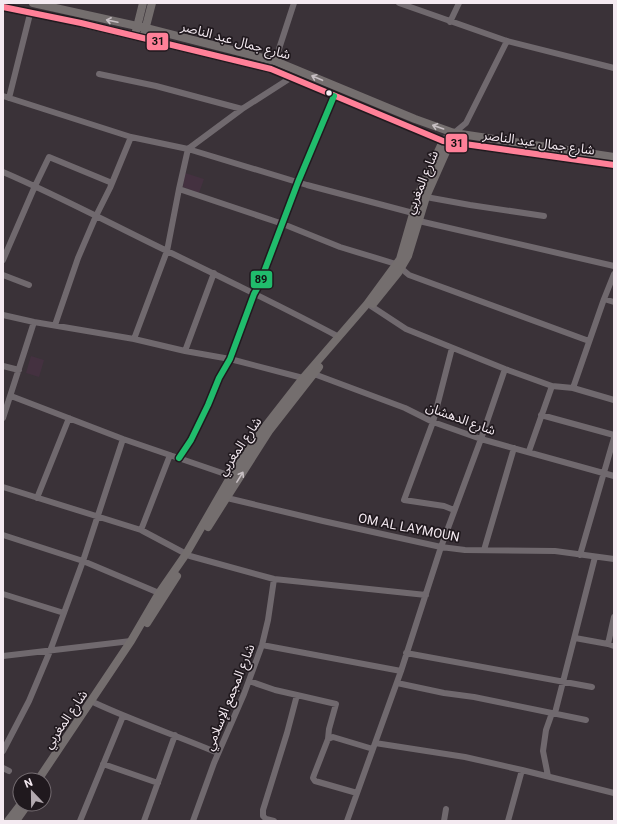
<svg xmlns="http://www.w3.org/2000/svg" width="617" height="824" font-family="Roboto,'Noto Sans Arabic',sans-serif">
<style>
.built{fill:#443140}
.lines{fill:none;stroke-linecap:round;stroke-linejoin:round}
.street{stroke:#70696e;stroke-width:6}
.secondary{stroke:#746e6e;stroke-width:8}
.bus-1-casing{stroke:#20191e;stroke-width:9}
.bus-2-casing{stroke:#20191e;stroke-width:9}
.bus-1{stroke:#ff8098;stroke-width:6}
.bus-2{stroke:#20bc6c;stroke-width:6}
.oneway{stroke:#c7bfc3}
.bus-dot{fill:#f4eaf1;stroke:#20191e;stroke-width:1.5}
.labels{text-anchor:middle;stroke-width:3.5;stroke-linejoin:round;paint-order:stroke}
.street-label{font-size:13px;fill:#f4eaf1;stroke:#20191e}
.line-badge{stroke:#20191e;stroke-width:1.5}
.pale-badge-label{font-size:11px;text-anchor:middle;font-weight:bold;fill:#111}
</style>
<rect width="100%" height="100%" fill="#3a3238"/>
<path class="built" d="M185,173l19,6 -5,14 -16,-6z
M31,356l13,4 -5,17 -13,-4z"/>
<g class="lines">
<path class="street" d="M399,3l108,38 107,27
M450,22l9,-19
M275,61l19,-58
M99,74l57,12 86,23
M3,96l128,41 57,12 119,36 106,28
M9,98l21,-84
M454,133l12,-10 41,-82
M3,172c56,24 110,53 164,79 58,28 116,56 172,86
M179,189l104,35 57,23 56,17 13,11 180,66
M426,197l44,8 74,11
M419,221l195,45
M3,260l32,-74 14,-29 63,26
M3,275l26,10
M604,299l10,3
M371,306l35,23 99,40 47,17 21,2 41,12
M3,315l31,7 100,17 51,12 45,8 73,19 11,-4 91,34 28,14 48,17 133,37
M55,325l23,-67 18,-42 14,-28 21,-51
M134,339l33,-88 12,-62 9,-40 54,-40 50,-32
M452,348l-19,74 -29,78 40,6 10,4
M185,351l29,-78
M3,366l16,4
M573,388l31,-89 10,-25
M11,396l112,43 108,37
M541,415l73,20
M3,418l31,-96
M529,451l23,-65
M179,458l12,-18 17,-35 11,-27 11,-19 24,-65 5,-9 39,-103 36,-86
M3,487l138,43 49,26 84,23 152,16
M37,498l32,-80
M227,498l96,23 118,26 24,3 90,1 59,8
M141,530l29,-75
M3,535l80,26 76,32
M484,550l30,-102
M580,555l34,-117
M3,594l61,19
M575,638l33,6 6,2
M608,644l6,-27
M262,645l139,26
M406,653l186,34
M3,656l128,-15
M249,681l26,9 22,5 -10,38 -24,77v6l3,3 8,2
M397,683l47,10 30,4 112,23
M297,695l39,9 -7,25 -1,10
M95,703c41,19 83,33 123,50
M555,713l40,-156
M375,743l90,14 57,13 -14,51
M3,751l26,-50 21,-50 33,-90 40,-122
M103,764l55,19
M3,768l6,3
M522,770l92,23
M548,776l-5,-25 3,-21 6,-17
M357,793l-42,-12 -2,-3 1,-3 14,-36 5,-2 40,12
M80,821l43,-105
M144,821l31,-86
M193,821l21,-58 30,-69 18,-49 6,-25 6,-41
M347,821l54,-150 40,-124 40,-108 24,-70
M444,821l2,-12"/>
<path class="secondary" d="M33,3l113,25 129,33 140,58 39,14 160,24
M3,7l78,16 190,46 172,72 171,24
M136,31l7,-28
M144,34l8,-31
M373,304l25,-31 10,-17 18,-59 28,-63
M208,527l61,-96 50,-64
M147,623l30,-47
M38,780l93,-139 28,-48 27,-39 45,-78 33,-48 39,-50 64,-74 33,-45 19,-66 24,-52 11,-8
M8,821l13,-17
M16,821l12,-17"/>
<defs>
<path id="bus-1" d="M3,7l78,16 190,46 172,72 171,24"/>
<path id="bus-2" d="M179,458l12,-18 17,-35 11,-27 11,-19 24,-65 5,-9 39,-103 36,-86"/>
</defs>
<use href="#bus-1" class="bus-1-casing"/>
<use href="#bus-2" class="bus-2-casing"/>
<use href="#bus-1" class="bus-1"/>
<use href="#bus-2" class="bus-2"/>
</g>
<defs><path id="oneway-shaft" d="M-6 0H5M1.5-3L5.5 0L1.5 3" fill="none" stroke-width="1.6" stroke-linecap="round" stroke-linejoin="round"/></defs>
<g class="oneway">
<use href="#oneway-shaft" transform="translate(112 21) rotate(-168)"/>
<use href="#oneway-shaft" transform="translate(317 78) rotate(-157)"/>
<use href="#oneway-shaft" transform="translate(438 127) rotate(-161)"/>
<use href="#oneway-shaft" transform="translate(240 477) rotate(-58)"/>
</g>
<circle class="bus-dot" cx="329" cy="93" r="3.5"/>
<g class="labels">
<g class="street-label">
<text transform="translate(236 40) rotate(15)" y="5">شارع جمال عبد الناصر</text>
<text transform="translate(539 142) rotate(8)" y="5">شارع جمال عبد الناصر</text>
<text transform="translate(421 182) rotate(-68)" y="5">شارع المغربي</text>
<text transform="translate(461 418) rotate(20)" y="5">شارع الدهشان</text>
<text transform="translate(239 446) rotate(-56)" y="5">شارع المغربي</text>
<text transform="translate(409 527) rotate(11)" y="5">OM AL LAYMOUN</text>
<text transform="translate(229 697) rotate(-68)" y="5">شارع المجمع الإسلامي</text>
<text transform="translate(65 719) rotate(-56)" y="5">شارع المغربي</text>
</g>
</g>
<g class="line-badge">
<rect x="146" y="32" width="23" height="19" rx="4" fill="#ff8098"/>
<rect x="445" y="133" width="23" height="20" rx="4" fill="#ff8098"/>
<rect x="250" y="270" width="23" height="19" rx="4" fill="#20bc6c"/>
</g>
<g class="pale-badge-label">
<text x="158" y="45">31</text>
<text x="457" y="147">31</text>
<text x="261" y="283">89</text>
</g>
<rect width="617" height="824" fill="none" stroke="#f4eaf1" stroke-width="8"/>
<g transform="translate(32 792) rotate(338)"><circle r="19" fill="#20191e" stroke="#756d72"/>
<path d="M0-3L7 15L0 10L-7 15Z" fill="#b3aab0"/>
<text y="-6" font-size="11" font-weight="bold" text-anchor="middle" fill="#f4eaf1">N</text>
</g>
</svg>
